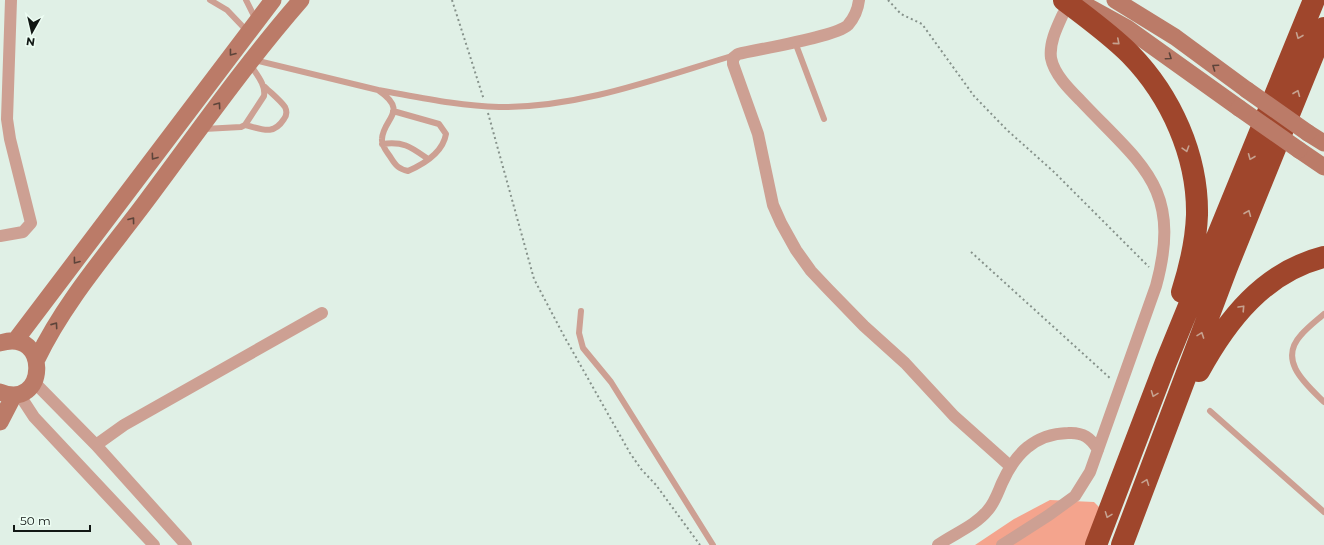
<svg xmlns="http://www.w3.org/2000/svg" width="1324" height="545" font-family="Montserrat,sans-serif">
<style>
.forest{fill:#f4a48d}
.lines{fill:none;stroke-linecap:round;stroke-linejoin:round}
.path{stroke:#86928b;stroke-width:2;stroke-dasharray:2 3;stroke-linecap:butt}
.lane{stroke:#cda093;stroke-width:6}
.street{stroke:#cda093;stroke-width:12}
.secondary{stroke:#bb7b68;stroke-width:17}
.highway{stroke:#9f462c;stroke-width:22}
.secondary-bridge{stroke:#bb7b68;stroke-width:17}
.oneway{stroke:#c6a290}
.oneway2{stroke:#5d443a}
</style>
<rect width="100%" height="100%" fill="#e0f0e6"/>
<path class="forest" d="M1050,500l44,2 9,9 -15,34h-113l39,-26z"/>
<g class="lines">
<path class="path" d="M452,0l32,100
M888,0l13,14 21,10 52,72 33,34 47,42 95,95
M488,113l46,166 30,57 66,117 11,16 15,16 44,60
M971,252l140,127"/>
<path class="lane" d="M210,0l17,10 20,21
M246,0l10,20
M795,42l29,77
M254,60l124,30c32,22 5,28 4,49 -1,7 6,14 9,19 5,8 8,11 17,13 16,-7 35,-19 38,-37l-7,-10 -46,-13
M378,90c40,7 80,16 121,17 81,1 159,-29 236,-52
M245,125c17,4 28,11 39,-6 3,-4 3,-8 1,-12 -5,-7 -14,-14 -20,-20
M204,129l37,-2 4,-2 19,-29c2,-12 -8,-22 -14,-32
M382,144c22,-3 29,3 46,15
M581,311l-2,22 4,15 28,34 102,163
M1324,314c-8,7 -16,13 -23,21 -24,26 6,50 23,67
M1210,411l114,101"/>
<path class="street" d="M859,0c-1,9 -5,18 -11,25 -12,12 -90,24 -110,29l-5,4v6l25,70 15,71 8,18 15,27 15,21 17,18 36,37 41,37 49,53 56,50
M0,236l23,-4 8,-9 -21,-84 -3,-20 4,-119
M34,382l62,63 90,100
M19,394l15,23 120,128
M96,445l28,-20 198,-112
M938,545c17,-12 37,-19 50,-35 7,-8 10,-18 14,-27 13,-29 32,-49 66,-50 15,-1 23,5 30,17
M1002,545l47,-30 26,-19 15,-24 66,-186c27,-99 -15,-121 -76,-186 -11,-11 -26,-26 -29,-42 -2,-15 6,-31 12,-44"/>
<path class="secondary" d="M1115,0l60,37 72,53
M1078,1l49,27 112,80
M1308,133l16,10
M1299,150l25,17
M15,341l258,-341
M0,343c51,-16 47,69 0,49
M37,359c28,-58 72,-108 110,-159 50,-67 99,-137 154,-200
M0,422l14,-27"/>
<path class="highway" d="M1064,0c22,17 46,34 66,54 41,42 68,102 67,161 -1,26 -7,52 -15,77
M1199,371c28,-51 65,-99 125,-114
M1096,545l70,-183 148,-362
M1122,545l105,-278 97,-239"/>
<path class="secondary-bridge" d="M1247,90l61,43
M1239,108l60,42"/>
</g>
<defs><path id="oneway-chevron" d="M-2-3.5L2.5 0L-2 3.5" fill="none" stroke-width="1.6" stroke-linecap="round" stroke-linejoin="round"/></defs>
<g class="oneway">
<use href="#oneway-chevron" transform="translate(1299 36) rotate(112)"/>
<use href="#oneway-chevron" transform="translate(1117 42) rotate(41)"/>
<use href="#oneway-chevron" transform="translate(1297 93) rotate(-68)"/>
<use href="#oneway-chevron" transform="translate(1186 149) rotate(73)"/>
<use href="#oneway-chevron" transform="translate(1251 157) rotate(112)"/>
<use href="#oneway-chevron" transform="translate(1248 213) rotate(-68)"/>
<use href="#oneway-chevron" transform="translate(1242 308) rotate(-47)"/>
<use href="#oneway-chevron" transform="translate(1201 335) rotate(-70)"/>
<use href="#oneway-chevron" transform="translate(1154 394) rotate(111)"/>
<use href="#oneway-chevron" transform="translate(1146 482) rotate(-69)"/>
<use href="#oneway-chevron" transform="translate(1108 515) rotate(111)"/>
</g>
<g class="oneway2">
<use href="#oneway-chevron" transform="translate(232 53) rotate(128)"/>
<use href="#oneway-chevron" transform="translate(1169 57) rotate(35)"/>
<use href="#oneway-chevron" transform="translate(1215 67) rotate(-145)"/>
<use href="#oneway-chevron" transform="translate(218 105) rotate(-54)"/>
<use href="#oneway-chevron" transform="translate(154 157) rotate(126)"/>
<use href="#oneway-chevron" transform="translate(132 220) rotate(-53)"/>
<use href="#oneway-chevron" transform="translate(76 261) rotate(127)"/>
<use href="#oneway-chevron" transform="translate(55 325) rotate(-55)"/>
</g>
<g transform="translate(32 32) rotate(188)" stroke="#edfdf3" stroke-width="3" paint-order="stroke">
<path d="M0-3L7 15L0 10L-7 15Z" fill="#111714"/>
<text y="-6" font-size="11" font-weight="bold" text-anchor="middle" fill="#111714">N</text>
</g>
<path d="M14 525v6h76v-6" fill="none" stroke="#111714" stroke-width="2"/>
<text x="20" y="525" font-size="12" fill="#111714" stroke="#edfdf3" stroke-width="3" paint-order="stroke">50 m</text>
</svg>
